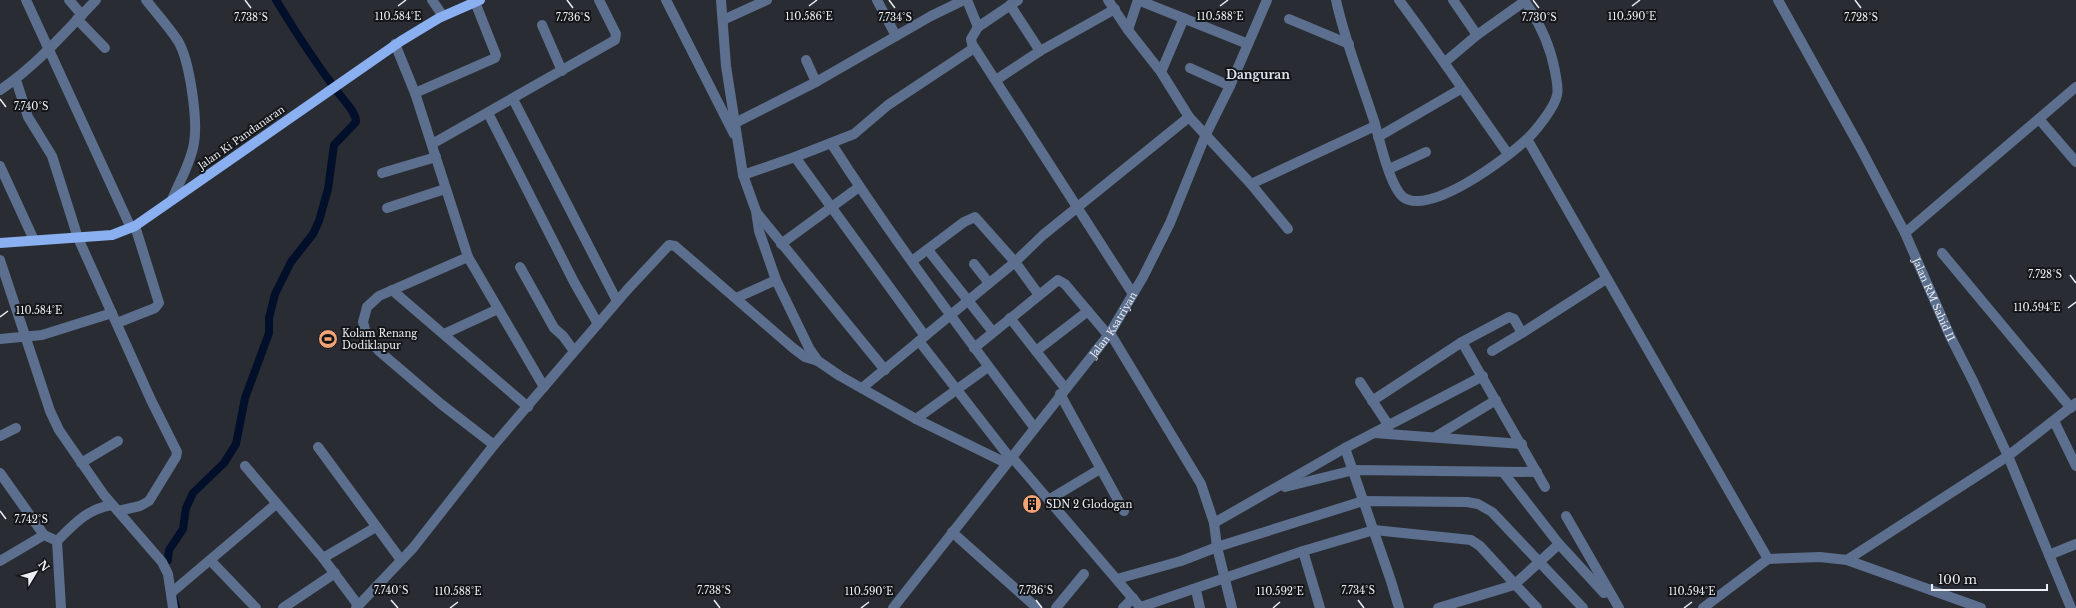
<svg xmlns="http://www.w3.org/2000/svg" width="2076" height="608" font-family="'Libre Baskerville',serif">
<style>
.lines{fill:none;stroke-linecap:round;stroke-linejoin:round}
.stream{stroke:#020f2b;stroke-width:2.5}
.canal{stroke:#020f2b;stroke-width:8}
.minor{stroke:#5c6f8e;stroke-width:10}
.major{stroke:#8ab0f1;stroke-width:10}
.ticks{fill:none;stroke:#ebeef2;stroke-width:1.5}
.labels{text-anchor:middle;stroke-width:4;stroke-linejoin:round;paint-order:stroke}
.street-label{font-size:10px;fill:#ebeef2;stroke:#131518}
.poi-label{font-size:10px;fill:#ebeef2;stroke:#131518;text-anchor:start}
.quarter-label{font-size:12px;font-weight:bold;fill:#dee3ec;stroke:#131518}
.ticks-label{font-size:10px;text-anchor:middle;fill:#ebeef2;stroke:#131518;stroke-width:4;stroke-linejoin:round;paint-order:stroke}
</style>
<rect width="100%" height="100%" fill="#292d33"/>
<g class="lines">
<path class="stream" d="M176,597l3,11"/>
<path class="canal" d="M168,560l1,-10 14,-21 3,-21 7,-15 31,-30 12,-19 9,-46 24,-65v-15l6,-24 16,-32 22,-28 6,-13 9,-32 6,-44 22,-23c0,-10 -10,-19 -16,-27 -23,-30 -44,-62 -64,-95"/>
<g class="minor">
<path d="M26,0l105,228"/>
<path d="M69,0l13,15"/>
<path d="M146,0c11,14 23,27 32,41 12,20 20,80 16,102 -3,20 -15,39 -22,57"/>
<path d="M432,0l11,16"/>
<path d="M666,0l68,134"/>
<path d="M721,0l5,66 17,109 13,36 3,20 17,49 33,68 9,13 22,15 76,43 90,44"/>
<path d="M877,0l19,36"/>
<path d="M967,0l11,27"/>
<path d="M1018,0l-40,27 -7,12 1,5 161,250"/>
<path d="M1108,0l20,30 33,42 28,45 62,67 37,45"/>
<path d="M1138,0l110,44"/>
<path d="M1336,0c9,42 26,83 39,124 5,18 15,62 28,73 26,20 104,-39 123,-57 9,-8 29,-33 31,-45 2,-7 -1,-16 -2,-24 -5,-27 -15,-48 -31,-71"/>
<path d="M1399,0c38,51 73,103 109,154"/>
<path d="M1453,0l24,35"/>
<path id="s1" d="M1778,0l83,149 44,84 45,103 23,45 35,75 63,152"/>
<path d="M1010,5l30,46"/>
<path d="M77,19l28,29"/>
<path d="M1289,19l60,25"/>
<path d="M723,20l44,-20"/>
<path d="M542,25l20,46"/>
<path d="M1128,30l10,-30"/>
<path d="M395,44l20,49 53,164 -89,39 -12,11 -4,15 4,15 12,14 62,53 53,41"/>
<path d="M806,60l10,22"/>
<path d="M1445,62l32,-27 48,-34"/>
<path d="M1190,68l40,18"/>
<path d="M1161,72l23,-54"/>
<path d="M16,80l12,37 24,39 26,82 73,162 26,52 -1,5 -27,44 -9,5 -22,5"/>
<path d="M996,80l44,-29 75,-42"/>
<path d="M0,90c36,-24 66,-59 96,-90"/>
<path d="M415,93l80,-35 1,-3 -21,-53"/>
<path d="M513,99l104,202"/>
<path d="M488,113l86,169 24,42"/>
<path d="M2039,119l37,43"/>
<path d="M735,123l81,-41 115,-66 33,-16"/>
<path d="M1378,137l74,-43 9,-5 2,1"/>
<path d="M1527,139l241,420"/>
<path d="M831,143c63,98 133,191 203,284"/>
<path d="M432,144l183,-104 1,-6 -17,-34"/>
<path d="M795,157l130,179"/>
<path d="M0,166l34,74"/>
<path d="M1389,169l37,-17"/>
<path d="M382,173l54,-16"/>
<path d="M743,175l52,-18 59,-23 34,-29 86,-57"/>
<path d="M1251,184l124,-58"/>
<path d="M387,208l58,-19"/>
<path d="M757,213l128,157"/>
<path d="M1905,233l171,-146"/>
<path d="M781,244l78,-57"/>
<path d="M928,250l65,82"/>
<path d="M1942,253l129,155"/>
<path d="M468,257l76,130"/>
<path d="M0,260l50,151 9,19 45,65 58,67 6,12 5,34"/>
<path d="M912,261l52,-39 11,-5 40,45 24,33"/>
<path d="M974,264l15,19"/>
<path d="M520,267l34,61 9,8 11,15"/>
<path d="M392,290l136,117"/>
<path d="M736,298l40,-18"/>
<path d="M1010,318l55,70"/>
<path d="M117,323l38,-15 4,-5 -24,-77"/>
<path d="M1110,333l91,151 13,39 3,24 15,61"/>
<path d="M444,334l54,-25"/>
<path d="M0,339l42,-4 70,-22"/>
<path d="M1462,342l83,145"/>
<path d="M974,348l84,-68 7,4 43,51"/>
<path d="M1036,351l52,-40"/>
<path d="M1492,351l30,-18 84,-54"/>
<path d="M1360,382l29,44"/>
<path d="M862,388l57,-47"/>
<path d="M1060,394l64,117"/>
<path d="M1372,401l90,-59 47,-25 5,2 8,14"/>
<path d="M916,419l72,-52"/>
<path d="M2054,421l22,45"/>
<path d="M1374,433l148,11"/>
<path d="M0,436l16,-8"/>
<path d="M1435,437l61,-37"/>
<path d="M318,447l83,113"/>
<path d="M1345,448l46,133 8,27"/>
<path d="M1011,456l130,152"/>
<path d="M1010,458l-91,-117 96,-79 28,-27 146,-118"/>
<path d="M81,463l37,-22"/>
<path d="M245,466l78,92 35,47"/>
<path d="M1503,472l56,72 45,49"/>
<path d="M0,473l44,62"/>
<path d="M1285,487l69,-17 183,2"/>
<path d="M1050,499l50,-30"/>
<path d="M1566,516l53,92"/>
<path d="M1214,523l131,-75 138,-72"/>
<path d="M952,532l85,76"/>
<path d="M57,541l4,67"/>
<path d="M1303,551l17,57"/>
<path d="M2049,555l27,-11"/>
<path d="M323,558l53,-31"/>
<path d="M210,560l46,48"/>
<path d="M1847,560l161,-104 68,-53"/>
<path d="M0,561l44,-26 13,6c17,-17 30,-32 55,-36"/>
<path d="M1117,579l64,-18 36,-14 146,-46 104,1 11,2 14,8 91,96"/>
<path d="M1196,590l4,18"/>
<path d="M171,593l105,-89"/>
<path d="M1141,607l162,-56 71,-21 97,10 9,6 57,62"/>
<path d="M283,608l52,-35"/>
<path d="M356,608l57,-60 81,-103 133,-155 42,-45 6,1 118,102 12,9 13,4"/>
<path id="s2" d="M893,608l217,-275 33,-56 27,-54 36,-89 24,-48 37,-86"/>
<path d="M1056,608l28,-34"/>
<path d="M1123,608l10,-10"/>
<path d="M1438,608l76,-23 45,-41"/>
<path d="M1703,608l65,-49 52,-2 27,3 134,48"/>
</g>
<path class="major" d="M0,243l112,-8 23,-9 266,-185 38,-23 41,-18"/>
</g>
<path class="ticks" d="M245,0l6,8M567,0l6,8M889,0l6,8M1533,0l6,8M1855,0l6,8M398,6l8,-6M809,6l8,-6M1220,6l8,-6M1632,6l8,-6M0,99l6,8M2070,275l6,8M2068,308l8,-6M0,317l8,-6M0,511l6,8M391,600l7,8M714,600l6,8M1036,600l6,8M1358,600l6,8M450,608l8,-6M861,608l8,-6M1273,608l7,-6M1684,608l8,-6"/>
<defs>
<symbol id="stadium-disc" viewBox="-11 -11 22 22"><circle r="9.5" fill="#efa377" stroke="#131518"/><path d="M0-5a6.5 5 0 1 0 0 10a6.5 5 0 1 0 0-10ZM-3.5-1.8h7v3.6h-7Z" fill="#111"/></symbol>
<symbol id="building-disc" viewBox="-11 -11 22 22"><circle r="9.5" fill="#efa377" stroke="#131518"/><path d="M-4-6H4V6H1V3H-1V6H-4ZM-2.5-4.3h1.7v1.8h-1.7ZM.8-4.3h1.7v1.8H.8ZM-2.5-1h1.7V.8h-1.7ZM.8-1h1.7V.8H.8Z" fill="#111"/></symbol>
</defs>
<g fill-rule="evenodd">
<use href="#stadium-disc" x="317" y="328" width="22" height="22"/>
<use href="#building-disc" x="1021" y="493" width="22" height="22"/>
</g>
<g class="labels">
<g class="street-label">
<text transform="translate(241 137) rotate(-35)" y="4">Jalan Ki Pandanaran</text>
<text dy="4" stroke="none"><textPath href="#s1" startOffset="338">Jalan RM Sahid II</textPath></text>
<text dy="4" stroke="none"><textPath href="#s2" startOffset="359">Jalan Ksatriyan</textPath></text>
</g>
<g class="poi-label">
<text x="342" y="337">Kolam Renang<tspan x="342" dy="12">Dodiklapur</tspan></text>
<text x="1046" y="508">SDN 2 Glodogan</text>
</g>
<g class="quarter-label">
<text x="1258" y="79">Danguran</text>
</g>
</g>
<g class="ticks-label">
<text x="398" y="20">110.584°E</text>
<text x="809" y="20">110.586°E</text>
<text x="1220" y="20">110.588°E</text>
<text x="1632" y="20">110.590°E</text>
<text x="1861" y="21">7.728°S</text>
<text x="251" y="21">7.738°S</text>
<text x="573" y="21">7.736°S</text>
<text x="895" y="21">7.734°S</text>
<text x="1539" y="21">7.730°S</text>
<text x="31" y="110">7.740°S</text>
<text x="2045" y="278">7.728°S</text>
<text x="2037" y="311">110.594°E</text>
<text x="39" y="314">110.584°E</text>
<text x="31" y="523">7.742°S</text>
<text x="391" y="594">7.740°S</text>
<text x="714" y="594">7.738°S</text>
<text x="1036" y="594">7.736°S</text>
<text x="1358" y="594">7.734°S</text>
<text x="458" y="595">110.588°E</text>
<text x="869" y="595">110.590°E</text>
<text x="1280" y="595">110.592°E</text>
<text x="1692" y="595">110.594°E</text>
</g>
<g transform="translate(36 572) rotate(52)" stroke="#131518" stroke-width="3" paint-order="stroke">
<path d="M0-3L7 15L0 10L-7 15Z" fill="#ebeef2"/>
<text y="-6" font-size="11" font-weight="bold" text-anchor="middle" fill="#ebeef2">N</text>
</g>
<path d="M1932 584v6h115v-6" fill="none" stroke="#ebeef2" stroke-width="2"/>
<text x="1938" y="584" font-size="12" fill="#ebeef2" stroke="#131518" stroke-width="3" paint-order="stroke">100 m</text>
</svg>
